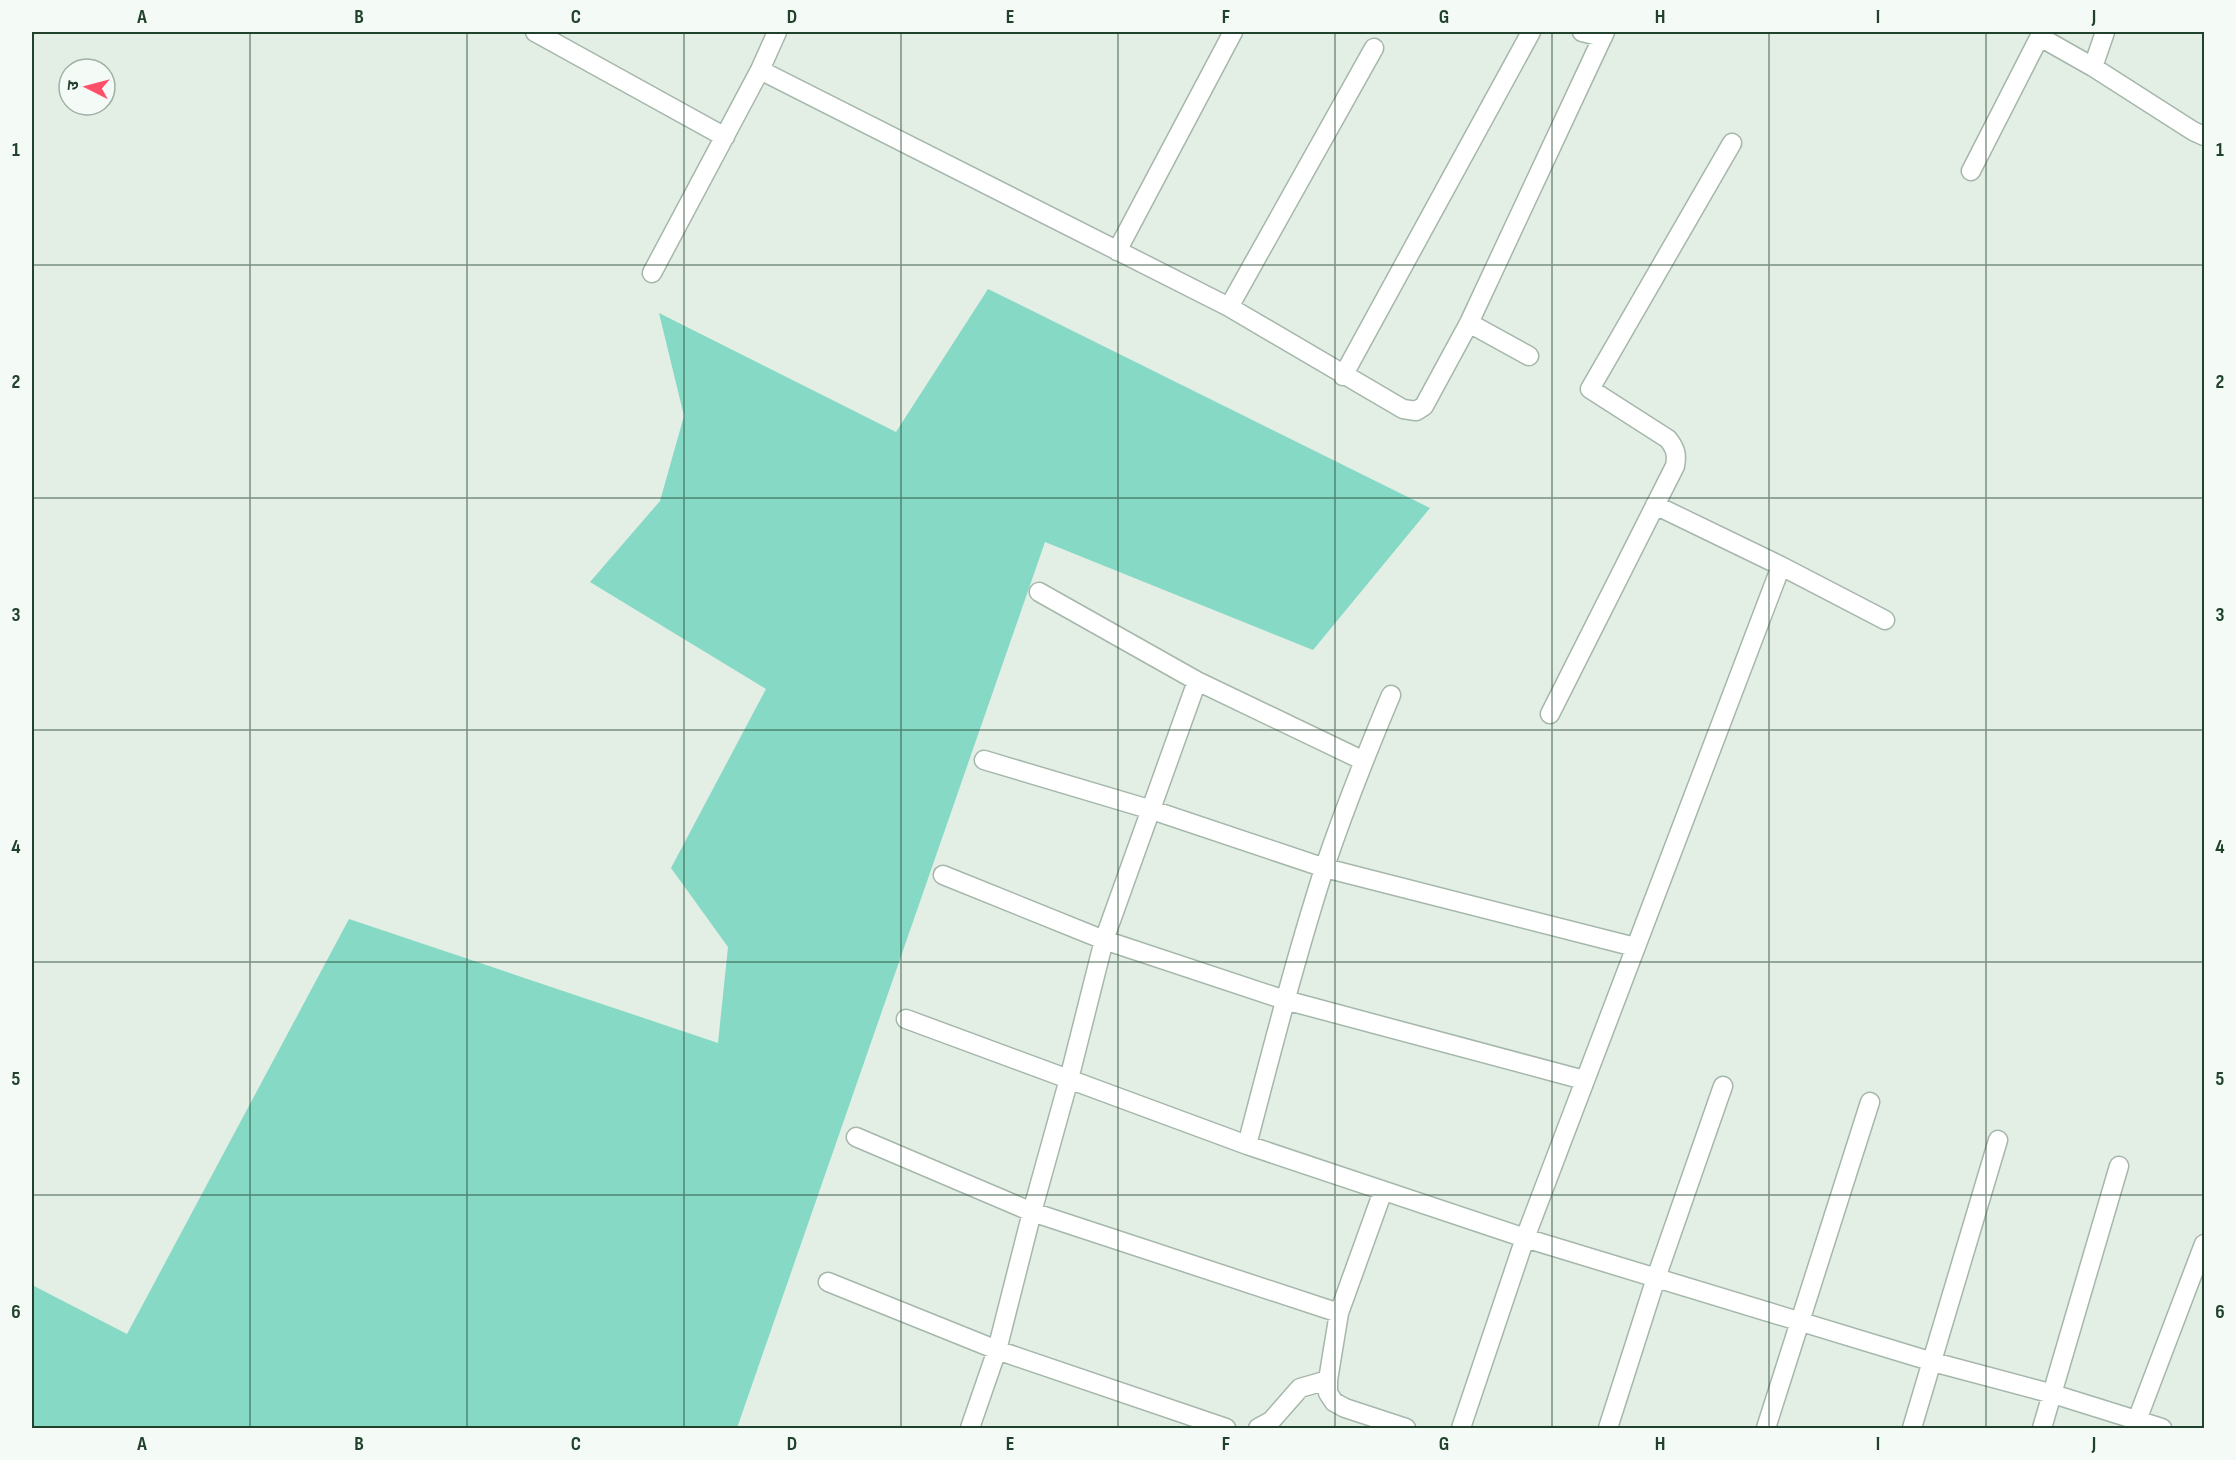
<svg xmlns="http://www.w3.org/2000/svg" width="2236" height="1460" font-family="'Sofia Sans Condensed','Noto Sans Devanagari',sans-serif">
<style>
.water{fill:#85d9c5}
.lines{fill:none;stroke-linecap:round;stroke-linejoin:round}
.minor-casing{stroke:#a5b7aa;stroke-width:21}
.minor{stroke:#fff;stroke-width:18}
.grid{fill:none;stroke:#20422c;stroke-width:1.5;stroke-opacity:0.55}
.neatline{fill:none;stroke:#20422c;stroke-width:2}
.grid-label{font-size:20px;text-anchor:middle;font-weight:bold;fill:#20422c}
</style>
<rect width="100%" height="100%" fill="#e3eee5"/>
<path class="water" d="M988,289l442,219 -117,142 -268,-108 -308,886h-705v-143l95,49 222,-415 369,124 10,-96 -57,-79 95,-179 -176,-107 70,-81 24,-85 -25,-103 237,119z"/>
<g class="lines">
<defs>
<path id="minor" d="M535,32l190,105
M1582,32l21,5
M2040,37l53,30 100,64 11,5
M2093,67l12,-35
M760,70l469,237 174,102 13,2 8,-5 45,-83 136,-291
M1971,171l71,-139
M1117,251l116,-219
M652,273l108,-203 17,-38
M1229,307l145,-259
M1469,323l60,33
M1343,376l188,-344
M1655,505l126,61 104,54
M1039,592l158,89 167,80
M1550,714l125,-248c2,-11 1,-17 -7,-27l-78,-50 142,-246
M984,760l168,50 173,58 310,79
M943,875l161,65 181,60 299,80
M906,1019l341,126 278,93 408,124 120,32 109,34
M856,1137l176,75 307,101
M1247,1145c24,-92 48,-185 77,-276 20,-59 43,-117 67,-174
M1383,1191l-44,122 -11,67v13l6,9 11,6 61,20
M828,1282l169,68 229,78
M2137,1420l67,-176
M970,1428l27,-78 35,-138 37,-133 35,-139 93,-259
M1258,1428l13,-7 29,-33 28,-8
M1461,1428l64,-190 256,-672
M1608,1428l48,-150 67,-192
M1766,1428l104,-326
M1912,1428l86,-288
M2042,1428l77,-262"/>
</defs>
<use href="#minor" class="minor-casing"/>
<use href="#minor" class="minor"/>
</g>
<path class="grid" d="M250,32v1396M467,32v1396M684,32v1396M901,32v1396M1118,32v1396M1335,32v1396M1552,32v1396M1769,32v1396M1986,32v1396M32,265h2172M32,498h2172M32,730h2172M32,962h2172M32,1195h2172"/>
<rect width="2236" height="1460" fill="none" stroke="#f4faf5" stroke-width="66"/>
<g transform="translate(87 87) rotate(276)"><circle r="28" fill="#f4faf5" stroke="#9fb0a5" stroke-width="1.5"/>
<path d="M0-4.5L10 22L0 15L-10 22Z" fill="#ff506a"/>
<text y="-9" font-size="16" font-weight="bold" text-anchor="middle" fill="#20422c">उ</text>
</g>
<rect x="33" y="33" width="2170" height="1394" class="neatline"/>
<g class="grid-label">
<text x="142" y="23">A</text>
<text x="359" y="23">B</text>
<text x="576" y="23">C</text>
<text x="792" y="23">D</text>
<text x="1010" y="23">E</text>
<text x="1226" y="23">F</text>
<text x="1444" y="23">G</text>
<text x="1660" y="23">H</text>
<text x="1878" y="23">I</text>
<text x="2094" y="23">J</text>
<text x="16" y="156">1</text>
<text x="2220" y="156">1</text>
<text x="16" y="388">2</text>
<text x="2220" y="388">2</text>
<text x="16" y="621">3</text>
<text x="2220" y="621">3</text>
<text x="16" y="853">4</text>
<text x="2220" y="853">4</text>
<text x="16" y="1085">5</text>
<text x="2220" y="1085">5</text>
<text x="16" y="1318">6</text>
<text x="2220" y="1318">6</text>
<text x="142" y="1450">A</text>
<text x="359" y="1450">B</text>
<text x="576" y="1450">C</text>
<text x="792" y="1450">D</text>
<text x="1010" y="1450">E</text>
<text x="1226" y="1450">F</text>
<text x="1444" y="1450">G</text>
<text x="1660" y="1450">H</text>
<text x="1878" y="1450">I</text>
<text x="2094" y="1450">J</text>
</g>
</svg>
